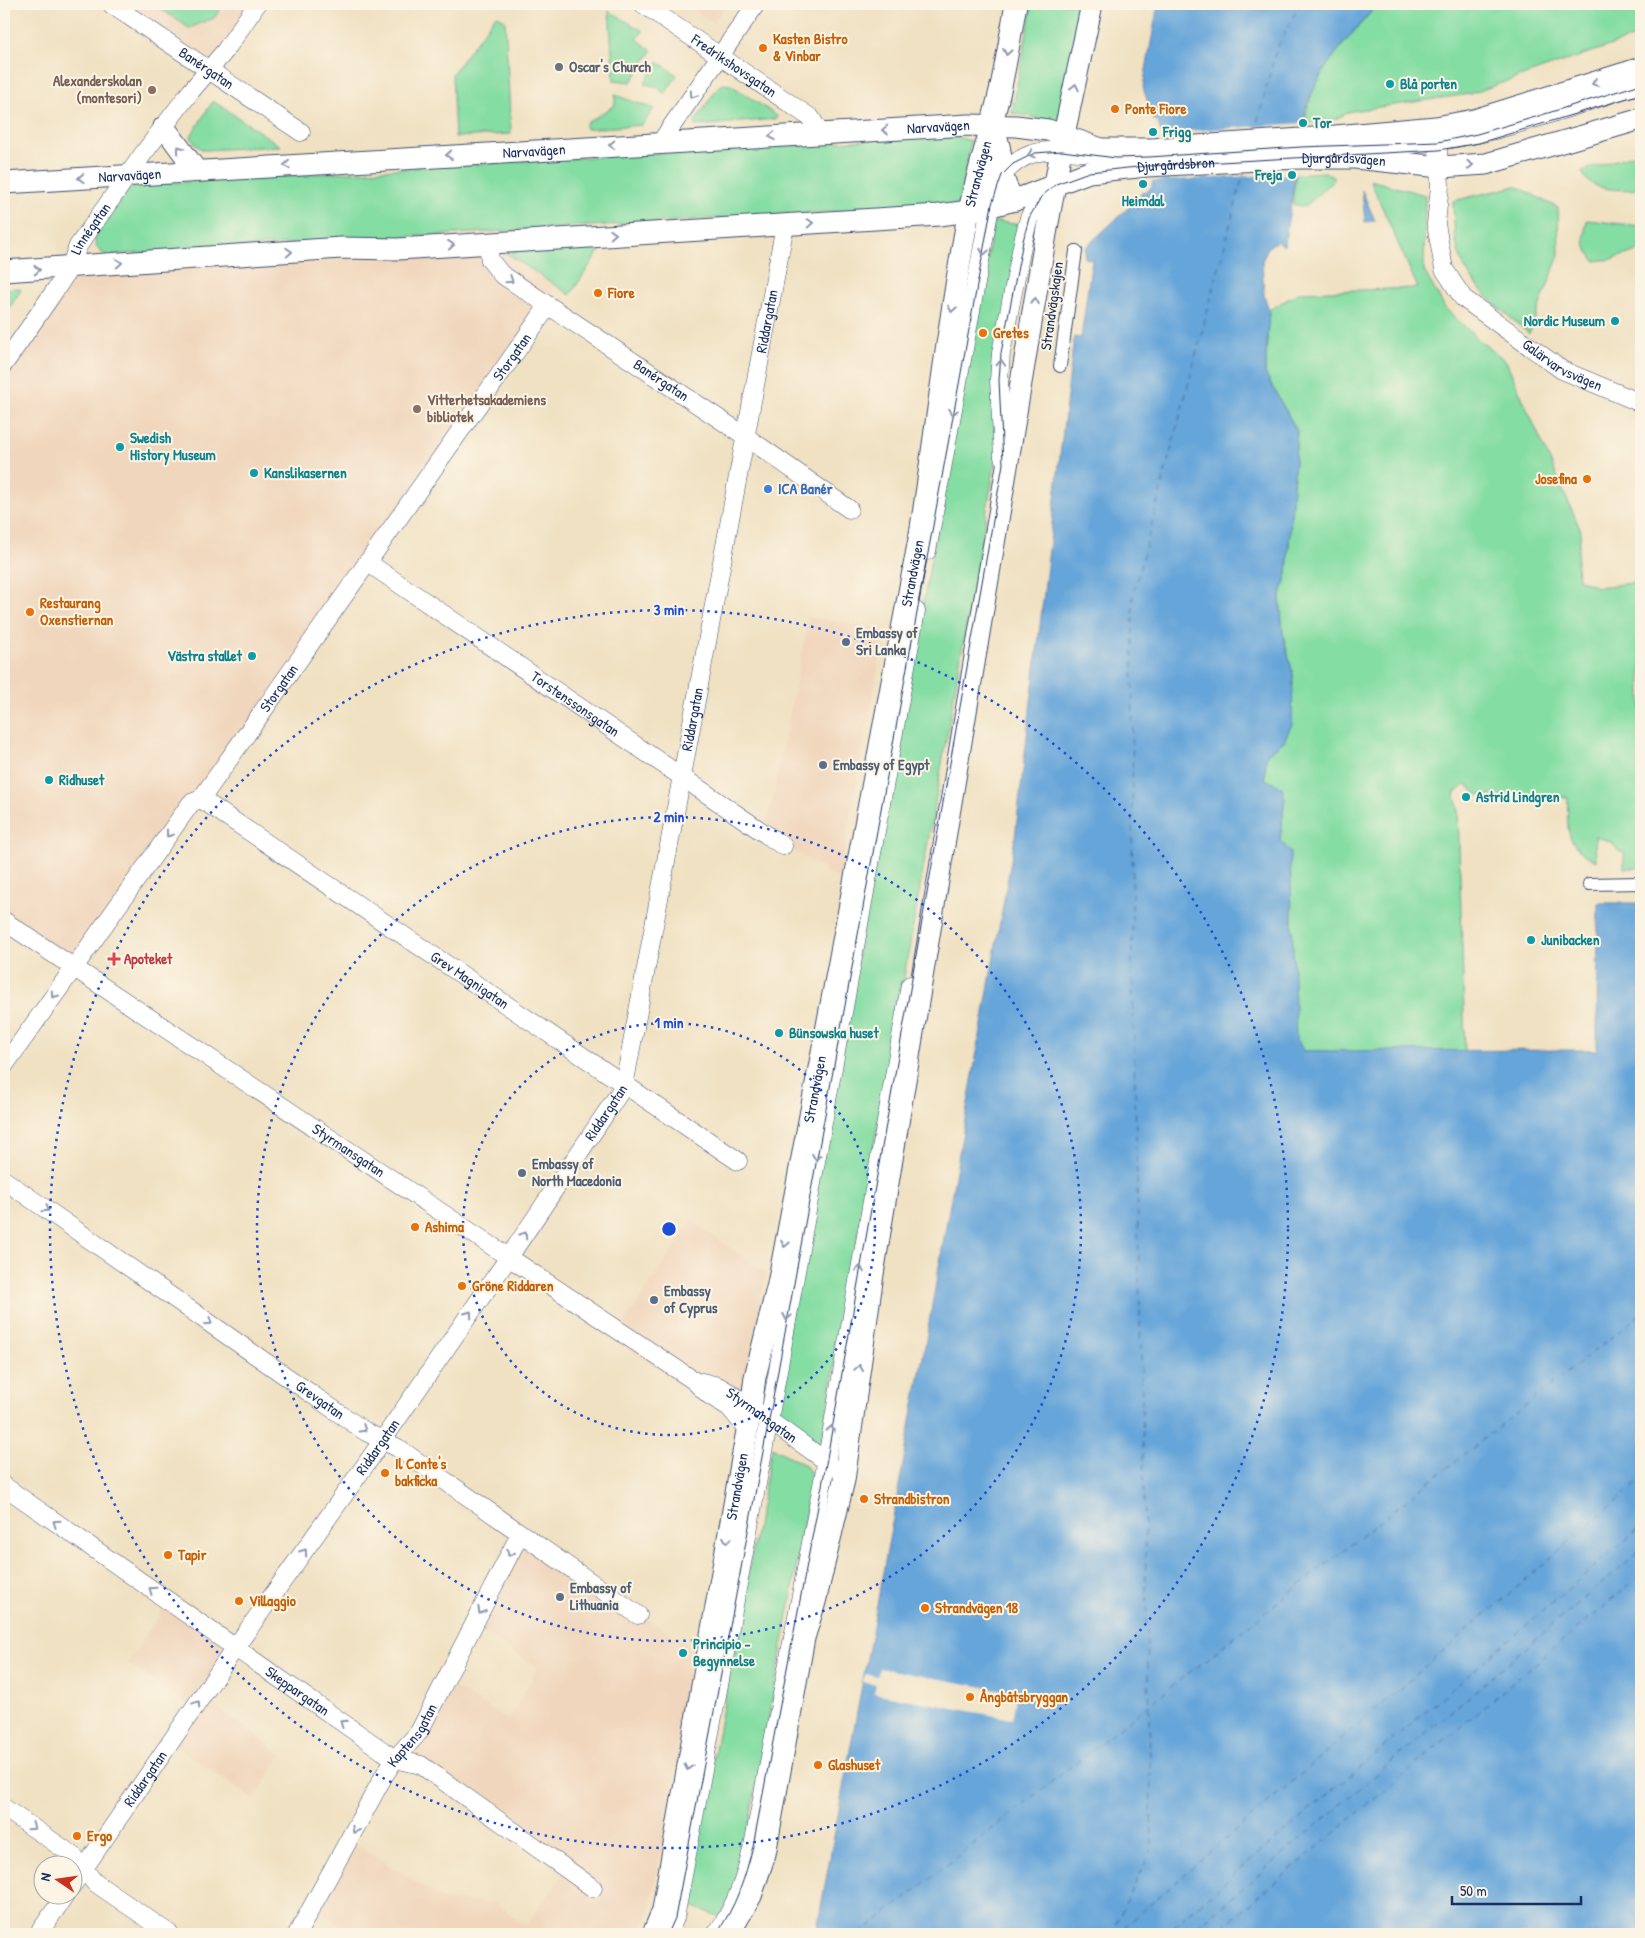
<svg xmlns="http://www.w3.org/2000/svg" width="1645" height="1938" font-family="'Patrick Hand',sans-serif">
<style>
.built{fill:#f0d6bc}
.green{fill:#84dda3;stroke:#508680}
.water{fill:#66a5d9;stroke:#406a9c}
.pier{fill:#f0e1c2}
.lines{fill:none;stroke-linecap:round;stroke-linejoin:round}
.ferry{stroke:#355889;stroke-width:1;stroke-dasharray:6 5;stroke-linecap:butt}
.pedestrian-casing{stroke:#3b4a6d;stroke-width:14}
.minor-casing{stroke:#3b4a6d;stroke-width:19}
.tertiary-casing{stroke:#3b4a6d;stroke-width:23}
.pedestrian{stroke:#fff;stroke-width:12}
.minor{stroke:#fff;stroke-width:18}
.tertiary{stroke:#fff;stroke-width:21}
.tram{stroke:#1b2f5e;stroke-width:1}
.oneway{stroke:#8d97ae}
.ring{fill:none;stroke:#1d4ed8;stroke-width:2.5;stroke-dasharray:2.5 5}
.food-dot{fill:#e8710a;stroke:#fcf5e5;stroke-width:2}
.worship-dot{fill:#6b7280;stroke:#fcf5e5;stroke-width:2}
.culture-dot{fill:#0f9aa8;stroke:#fcf5e5;stroke-width:2}
.education-dot{fill:#8d6e63;stroke:#fcf5e5;stroke-width:2}
.shop-dot{fill:#3f7fe0;stroke:#fcf5e5;stroke-width:2}
.service-dot{fill:#5c6f8a;stroke:#fcf5e5;stroke-width:2}
.health-dot{fill:#e0444e;stroke:#fcf5e5;stroke-width:2}
.labels{text-anchor:middle;stroke-width:4;stroke-linejoin:round;paint-order:stroke}
.food-label{font-size:15px;font-weight:bold;fill:#c56008;stroke:#fcf5e5;text-anchor:start}
.street-label{font-size:15px;fill:#1b2f5e;stroke:#fcf5e5}
.worship-label{font-size:15px;font-weight:bold;fill:#5b616d;stroke:#fcf5e5;text-anchor:start}
.education-label{font-size:15px;font-weight:bold;fill:#785e54;stroke:#fcf5e5;text-anchor:end}
.culture-label{font-size:15px;font-weight:bold;fill:#0d838f;stroke:#fcf5e5;text-anchor:start}
.shop-label{font-size:15px;font-weight:bold;fill:#366cbe;stroke:#fcf5e5;text-anchor:start}
.service-label{font-size:15px;font-weight:bold;fill:#4e5e75;stroke:#fcf5e5;text-anchor:start}
.health-label{font-size:15px;font-weight:bold;fill:#be3a42;stroke:#fcf5e5;text-anchor:start}
.centre{fill:#1d4ed8;stroke:#fcf5e5;stroke-width:2.5}
.ring-label{font-size:15px;text-anchor:middle;font-weight:bold;fill:#1d4ed8;stroke:#fcf5e5;stroke-width:4;stroke-linejoin:round;paint-order:stroke}
</style>
<rect width="100%" height="100%" fill="#fcf5e5"/>
<filter id="ink" filterUnits="userSpaceOnUse"><feTurbulence type="fractalNoise" baseFrequency=".02" numOctaves="2"/><feDisplacementMap in="SourceGraphic" scale="10" xChannelSelector="R" yChannelSelector="G"/><feConvolveMatrix kernelMatrix="1 2 1 2 8 2 1 2 1" color-interpolation-filters="sRGB"/></filter>
<filter id="wash" filterUnits="userSpaceOnUse"><feTurbulence type="fractalNoise" baseFrequency=".0096" numOctaves="4" result="noise"/><feDisplacementMap in="SourceGraphic" scale="20" xChannelSelector="R" yChannelSelector="G"/><feGaussianBlur stdDeviation="1.12" result="paint"/><feColorMatrix in="noise" values="0 0 0 0 0 0 0 0 0 0 0 0 0 0 0 0 0 1.4 0 .05"/><feComposite in="paint" operator="in"/></filter>
<g filter="url(#wash)">
<rect width="100%" height="100%" fill="#f0e1c2"/>
<path class="built" d="M109,4h151l-49,70z
M685,4h42l-14,19z
M499,248l57,37 -479,682 -73,-49v-559l53,-78 30,-5z
M809,617l76,13 -47,249 -72,-47z
M692,1221l75,53 -30,148 -123,-83z
M522,1534l174,117 -46,259 -13,24h-282l-41,-26 37,-67 95,60 49,2 32,23 39,-57 -166,-114 47,-72 62,37 29,-53 -63,-39z
M166,1604l70,47 -33,48 79,55 -28,46 -81,-56 23,-34 -68,-47z"/>
<path class="green" d="M154,4h70l-10,14 -25,10z
M1032,4h49l-22,114 -6,3 -41,-8z
M1378,4h263v31l-171,59 -118,17 -17,8 -30,4c5,-49 43,-83 73,-119z
M609,11l34,20 -6,8 15,12 -21,31 -17,-2z
M496,15l9,5 6,114 -56,3 -3,-63z
M658,62l19,13 -12,19 -10,-8 -11,-2z
M724,84l7,1 46,31 -1,3 -81,7v-4l23,-35z
M615,95l39,14 -12,16 -56,4 -1,-5 30,-19z
M213,101l68,45 -76,4c-7,-2 -12,-7 -14,-14z
M950,135l21,6 -12,63 -854,51c-8,-5 -10,-10 -10,-19l34,-47 7,-4z
M1641,152v37c-18,1 -53,4 -59,-18z
M1325,172l10,6 -30,29 -13,-3 4,-30z
M1370,180l55,15 -1,76 21,37 35,33 26,20 75,170 -4,29 1,19 19,8 44,-5v286h-17v-16h-5l-6,-9 -18,-7 1,25c-32,-16 -29,-32 -28,-64l-89,-2 -13,-10 -12,8 4,14 7,244h-162l-7,-14 -16,-197 5,-42 -20,-19 1,-24 18,-14 9,-66 -10,-41 -3,-37 7,-23 10,-143 -32,-58 4,-63 31,-18 118,-4z
M1516,186l42,22 1,47 -30,79c-22,-20 -49,-39 -64,-66 -11,-19 -11,-45 -12,-67z
M1587,220l54,6v24l-29,9 -17,2c-13,-16 -12,-21 -8,-41z
M994,221l27,4 -24,228 -176,992h-3l-43,-30 -2,-4z
M606,241l-36,54 -71,-47z
M18,288l3,2 -17,26v-27z
M772,1447l33,18 7,10 -20,119 -54,288 -18,35 -34,-13z"/>
<path class="water" d="M1158,4h220c-28,32 -58,62 -72,104l-22,138 -7,-5 -9,6 -6,14 2,34 5,15 -4,63 32,58 -10,143 -7,23 3,37 10,41 -1,49 -8,17 -18,14 -1,24 17,8 3,11 -5,42 10,12 6,185 7,14 294,-1 1,-147h43v1031h-825l108,-583 91,-513 59,-501 7,1 11,-79 -8,-1 2,-11 54,-50 1,-4 6,-1 5,-6 9,-53 -3,-11 -5,-2 -10,-33z
M1362,190l13,31 -10,1z"/>
<path class="pier" d="M1305,123l-9,51 -147,7 9,-48z
M879,1668l138,25 -5,26 -138,-26 2,-8 -13,-3 2,-8 12,2z"/>
<g class="lines">
<path class="ferry" d="M1255,132l21,-82 24,-46
M860,1934l781,-620
M1111,1934l41,-85 -20,-888 1,-366 111,-423
M1116,1934l525,-454
M1165,1934l476,-407
M1189,1934l452,-384
M1214,1934l427,-359"/>
</g>
</g>
<g filter="url(#ink)">
<g class="lines">
<defs>
<path id="pedestrian" d="M1060,366l16,-115
M1589,884l52,-1"/>
<g id="minor">
<path id="s1" d="M111,4l190,128"/>
<path id="s2" d="M643,4l168,114 9,15"/>
<path id="s3" d="M1437,131l3,55 -4,38 8,45 19,29 99,72 79,33"/>
<path d="M660,143l96,-139"/>
<path d="M1320,147c39,-1 79,0 118,-6 69,-9 137,-36 203,-57"/>
<path d="M996,183c34,-46 62,-29 110,-30"/>
<path id="s4" d="M488,242l2,18 11,14 244,162 104,73"/>
<path id="s5" d="M4,364l54,-78 12,-19 8,-21 65,-92 48,-63 34,-40 32,-47"/>
<path d="M1003,457l-4,-77 2,-27 22,-112 6,-23 12,-21 13,-12"/>
<path d="M927,551l71,-388"/>
<path id="s6" d="M367,562l416,284"/>
<path id="s7" d="M201,799l537,362"/>
<path id="s8" d="M4,921l689,459 16,15 20,12 18,22"/>
<path id="s9" d="M4,1066l187,-263 10,-4 347,-493"/>
<path id="s10" d="M4,1180l362,252 32,16 240,167"/>
<path id="s11" d="M702,1382l16,4 14,8 94,67 5,7"/>
<path id="s12" d="M4,1486l379,265 12,8 26,6 172,123"/>
<path d="M4,1808l70,48 20,26 76,52"/>
<path id="s13" d="M72,1886l163,-238 136,-191 138,-200 115,-171 161,-861"/>
<path d="M38,1934l27,-38"/>
<path id="s14" d="M297,1934l88,-160 10,-15 24,-27 101,-198"/>
<path d="M668,1934l7,-16 94,-498 147,-809"/>
<path d="M716,1934c20,-27 29,-56 37,-88l71,-371 86,-490"/>
</g>
<g id="tertiary">
<path d="M992,125c3,8 7,17 8,26 3,20 1,33 15,49"/>
<path d="M164,127l32,43"/>
<path id="s15" d="M4,183l964,-58 48,1 32,4 53,19h50l151,-10 134,-12 38,-7 167,-52"/>
<path id="s16" d="M4,271l337,-23 57,1 541,-34 31,-4 45,-11 74,-28 58,-6 152,-8h56l85,9 46,-3 155,-45"/>
<path id="s17" d="M653,1934l10,-24 6,-37 82,-465 4,-31 23,-93 20,-105 122,-645c17,-108 28,-216 49,-323 9,-42 23,-83 32,-125 6,-27 10,-55 15,-82"/>
<path d="M729,1934l22,-38 14,-42 39,-216 11,-36 29,-122 29,-206 107,-647 66,-393 18,-100 28,-130"/>
</g>
</defs>
<use href="#pedestrian" class="pedestrian-casing"/>
<use href="#minor" class="minor-casing"/>
<use href="#tertiary" class="tertiary-casing"/>
<use href="#pedestrian" class="pedestrian"/>
<use href="#minor" class="minor"/>
<use href="#tertiary" class="tertiary"/>
<path class="tram" d="M668,1934l7,-16 94,-498 223,-1216 10,-29 11,-11 22,-11 27,-2 54,7 33,-1 152,-10 137,-5 39,-8 55,-16 109,-34
M716,1934c20,-27 29,-56 37,-88l71,-371 179,-1011 -4,-84 2,-27 22,-112 6,-23 12,-21 15,-13 33,-12 58,-6 292,-16 40,-7 162,-49"/>
</g>
<defs><path id="oneway-chevron" d="M-2-3.5L2.5 0L-2 3.5" fill="none" stroke-width="1.6" stroke-linecap="round" stroke-linejoin="round" transform="scale(1.25)"/></defs>
<g class="oneway">
<use href="#oneway-chevron" transform="translate(1007 52) rotate(100)"/>
<use href="#oneway-chevron" transform="translate(1595 83) rotate(162)"/>
<use href="#oneway-chevron" transform="translate(1075 87) rotate(-78)"/>
<use href="#oneway-chevron" transform="translate(693 95) rotate(125)"/>
<use href="#oneway-chevron" transform="translate(885 130) rotate(177)"/>
<use href="#oneway-chevron" transform="translate(772 136) rotate(177)"/>
<use href="#oneway-chevron" transform="translate(612 145) rotate(177)"/>
<use href="#oneway-chevron" transform="translate(180 149) rotate(-126)"/>
<use href="#oneway-chevron" transform="translate(1031 154) rotate(161)"/>
<use href="#oneway-chevron" transform="translate(449 155) rotate(176)"/>
<use href="#oneway-chevron" transform="translate(287 165) rotate(176)"/>
<use href="#oneway-chevron" transform="translate(1470 165) rotate(-3)"/>
<use href="#oneway-chevron" transform="translate(81 178) rotate(177)"/>
<use href="#oneway-chevron" transform="translate(810 223) rotate(-3)"/>
<use href="#oneway-chevron" transform="translate(613 234) rotate(-3)"/>
<use href="#oneway-chevron" transform="translate(451 245) rotate(-5)"/>
<use href="#oneway-chevron" transform="translate(289 252) rotate(-4)"/>
<use href="#oneway-chevron" transform="translate(984 252) rotate(101)"/>
<use href="#oneway-chevron" transform="translate(119 263) rotate(-4)"/>
<use href="#oneway-chevron" transform="translate(37 270) rotate(-3)"/>
<use href="#oneway-chevron" transform="translate(510 280) rotate(34)"/>
<use href="#oneway-chevron" transform="translate(1035 301) rotate(-81)"/>
<use href="#oneway-chevron" transform="translate(952 309) rotate(99)"/>
<use href="#oneway-chevron" transform="translate(1001 363) rotate(-86)"/>
<use href="#oneway-chevron" transform="translate(953 412) rotate(101)"/>
<use href="#oneway-chevron" transform="translate(169 834) rotate(126)"/>
<use href="#oneway-chevron" transform="translate(54 995) rotate(125)"/>
<use href="#oneway-chevron" transform="translate(816 1157) rotate(100)"/>
<use href="#oneway-chevron" transform="translate(46 1209) rotate(35)"/>
<use href="#oneway-chevron" transform="translate(524 1235) rotate(-56)"/>
<use href="#oneway-chevron" transform="translate(785 1244) rotate(101)"/>
<use href="#oneway-chevron" transform="translate(860 1269) rotate(-80)"/>
<use href="#oneway-chevron" transform="translate(469 1314) rotate(-55)"/>
<use href="#oneway-chevron" transform="translate(787 1317) rotate(100)"/>
<use href="#oneway-chevron" transform="translate(209 1322) rotate(35)"/>
<use href="#oneway-chevron" transform="translate(859 1368) rotate(-82)"/>
<use href="#oneway-chevron" transform="translate(363 1429) rotate(32)"/>
<use href="#oneway-chevron" transform="translate(831 1429) rotate(-80)"/>
<use href="#oneway-chevron" transform="translate(56 1523) rotate(-145)"/>
<use href="#oneway-chevron" transform="translate(727 1540) rotate(100)"/>
<use href="#oneway-chevron" transform="translate(304 1552) rotate(-55)"/>
<use href="#oneway-chevron" transform="translate(510 1553) rotate(117)"/>
<use href="#oneway-chevron" transform="translate(152 1590) rotate(-145)"/>
<use href="#oneway-chevron" transform="translate(481 1611) rotate(117)"/>
<use href="#oneway-chevron" transform="translate(197 1704) rotate(-56)"/>
<use href="#oneway-chevron" transform="translate(343 1723) rotate(-145)"/>
<use href="#oneway-chevron" transform="translate(688 1767) rotate(100)"/>
<use href="#oneway-chevron" transform="translate(32 1827) rotate(35)"/>
<use href="#oneway-chevron" transform="translate(355 1830) rotate(119)"/>
</g>
</g>
<g class="ring">
<circle cx="669" cy="1229" r="206"/>
<circle cx="669" cy="1229" r="412"/>
<circle cx="669" cy="1229" r="619"/>
</g>
<g class="food-dot">
<circle cx="763" cy="48" r="5"/>
<circle cx="1115" cy="109" r="5"/>
<circle cx="598" cy="293" r="5"/>
<circle cx="983" cy="333" r="5"/>
<circle cx="1587" cy="479" r="5"/>
<circle cx="30" cy="612" r="5"/>
<circle cx="415" cy="1227" r="5"/>
<circle cx="462" cy="1286" r="5"/>
<circle cx="385" cy="1473" r="5"/>
<circle cx="864" cy="1499" r="5"/>
<circle cx="168" cy="1555" r="5"/>
<circle cx="239" cy="1601" r="5"/>
<circle cx="925" cy="1608" r="5"/>
<circle cx="970" cy="1697" r="5"/>
<circle cx="818" cy="1765" r="5"/>
<circle cx="77" cy="1836" r="5"/>
</g>
<circle class="worship-dot" cx="559" cy="67" r="5"/>
<g class="culture-dot">
<circle cx="1390" cy="84" r="5"/>
<circle cx="1303" cy="123" r="5"/>
<circle cx="1153" cy="132" r="5"/>
<circle cx="1292" cy="175" r="5"/>
<circle cx="1143" cy="184" r="5"/>
<circle cx="1615" cy="321" r="5"/>
<circle cx="120" cy="447" r="5"/>
<circle cx="254" cy="473" r="5"/>
<circle cx="252" cy="656" r="5"/>
<circle cx="49" cy="780" r="5"/>
<circle cx="1466" cy="797" r="5"/>
<circle cx="1531" cy="940" r="5"/>
<circle cx="779" cy="1033" r="5"/>
<circle cx="683" cy="1653" r="5"/>
</g>
<g class="education-dot">
<circle cx="152" cy="90" r="5"/>
<circle cx="417" cy="409" r="5"/>
</g>
<circle class="shop-dot" cx="768" cy="489" r="5"/>
<g class="service-dot">
<circle cx="846" cy="642" r="5"/>
<circle cx="823" cy="765" r="5"/>
<circle cx="522" cy="1173" r="5"/>
<circle cx="654" cy="1300" r="5"/>
<circle cx="560" cy="1597" r="5"/>
</g>
<path class="health-dot" d="M111.5 951.5h5v5h5v5h-5v5h-5v-5h-5v-5h5z"/>
<g class="labels">
<g class="food-label">
<text x="773" y="44">Kasten Bistro<tspan x="773" dy="17">&amp; Vinbar</tspan></text>
<text x="1125" y="114">Ponte Fiore</text>
<text x="608" y="298">Fiore</text>
<text x="993" y="338">Gretes</text>
<text x="1577" y="484" text-anchor="end">Josefina</text>
<text x="40" y="608">Restaurang<tspan x="40" dy="17">Oxenstiernan</tspan></text>
<text x="425" y="1232">Ashima</text>
<text x="472" y="1291">Gröne Riddaren</text>
<text x="395" y="1469">Il Conte's<tspan x="395" dy="17">bakficka</tspan></text>
<text x="874" y="1504">Strandbistron</text>
<text x="178" y="1560">Tapir</text>
<text x="249" y="1606">Villaggio</text>
<text x="935" y="1613">Strandvägen 18</text>
<text x="980" y="1702">Ångbåtsbryggan</text>
<text x="828" y="1770">Glashuset</text>
<text x="87" y="1841">Ergo</text>
</g>
<g class="street-label">
<text dy="5" stroke="none"><textPath href="#s2" startOffset="110">Fredrikshovsgatan</textPath></text>
<text dy="5" stroke="none"><textPath href="#s1" startOffset="115">Banérgatan</textPath></text>
<text dy="5" stroke="none"><textPath href="#s15" startOffset="936">Narvavägen</textPath></text>
<text dy="5" stroke="none"><textPath href="#s15" startOffset="531">Narvavägen</textPath></text>
<text dy="5" stroke="none"><textPath href="#s16" startOffset="1349">Djurgårdsvägen</textPath></text>
<text dy="5" stroke="none"><textPath href="#s16" startOffset="1181">Djurgårdsbron</textPath></text>
<text dy="5" stroke="none"><textPath href="#s15" startOffset="126">Narvavägen</textPath></text>
<text dy="5" stroke="none"><textPath href="#s17" startOffset="1791">Strandvägen</textPath></text>
<text dy="5" stroke="none"><textPath href="#s5" startOffset="161">Linnégatan</textPath></text>
<text transform="translate(1052 306) rotate(-82)" y="5">Strandvägskajen</text>
<text dy="5" stroke="none"><textPath href="#s13" startOffset="1750">Riddargatan</textPath></text>
<text dy="5" stroke="none"><textPath href="#s9" startOffset="874">Storgatan</textPath></text>
<text dy="5" stroke="none"><textPath href="#s3" startOffset="294">Galärvarvsvägen</textPath></text>
<text dy="5" stroke="none"><textPath href="#s4" startOffset="228">Banérgatan</textPath></text>
<text dy="5" stroke="none"><textPath href="#s17" startOffset="1386">Strandvägen</textPath></text>
<text dy="5" stroke="none"><textPath href="#s9" startOffset="469">Storgatan</textPath></text>
<text dy="5" stroke="none"><textPath href="#s6" startOffset="252">Torstenssonsgatan</textPath></text>
<text dy="5" stroke="none"><textPath href="#s13" startOffset="1345">Riddargatan</textPath></text>
<text dy="5" stroke="none"><textPath href="#s7" startOffset="324">Grev Magnigatan</textPath></text>
<text dy="5" stroke="none"><textPath href="#s17" startOffset="861">Strandvägen</textPath></text>
<text dy="5" stroke="none"><textPath href="#s13" startOffset="940">Riddargatan</textPath></text>
<text dy="5" stroke="none"><textPath href="#s8" startOffset="414">Styrmansgatan</textPath></text>
<text dy="5" stroke="none"><textPath href="#s10" startOffset="385">Grevgatan</textPath></text>
<text dy="5" stroke="none"><textPath href="#s11" startOffset="69">Styrmansgatan</textPath></text>
<text dy="5" stroke="none"><textPath href="#s13" startOffset="535">Riddargatan</textPath></text>
<text dy="5" stroke="none"><textPath href="#s17" startOffset="456">Strandvägen</textPath></text>
<text dy="5" stroke="none"><textPath href="#s12" startOffset="358">Skeppargatan</textPath></text>
<text dy="5" stroke="none"><textPath href="#s14" startOffset="230">Kaptensgatan</textPath></text>
<text dy="5" stroke="none"><textPath href="#s13" startOffset="130">Riddargatan</textPath></text>
</g>
<g class="worship-label">
<text x="569" y="72">Oscar's Church</text>
</g>
<g class="education-label">
<text x="142" y="86">Alexanderskolan<tspan x="142" dy="17">(montesori)</tspan></text>
<text x="427" y="405" text-anchor="start">Vitterhetsakademiens<tspan x="427" dy="17">bibliotek</tspan></text>
</g>
<g class="culture-label">
<text x="1400" y="89">Blå porten</text>
<text x="1313" y="128">Tor</text>
<text x="1163" y="137">Frigg</text>
<text x="1282" y="180" text-anchor="end">Freja</text>
<text x="1143" y="206" text-anchor="middle">Heimdal</text>
<text x="1605" y="326" text-anchor="end">Nordic Museum</text>
<text x="130" y="443">Swedish<tspan x="130" dy="17">History Museum</tspan></text>
<text x="264" y="478">Kanslikasernen</text>
<text x="242" y="661" text-anchor="end">Västra stallet</text>
<text x="59" y="785">Ridhuset</text>
<text x="1476" y="802">Astrid Lindgren</text>
<text x="1541" y="945">Junibacken</text>
<text x="789" y="1038">Bünsowska huset</text>
<text x="693" y="1649">Principio -<tspan x="693" dy="17">Begynnelse</tspan></text>
</g>
<g class="shop-label">
<text x="778" y="494">ICA Banér</text>
</g>
<g class="service-label">
<text x="856" y="638">Embassy of<tspan x="856" dy="17">Sri Lanka</tspan></text>
<text x="833" y="770">Embassy of Egypt</text>
<text x="532" y="1169">Embassy of<tspan x="532" dy="17">North Macedonia</tspan></text>
<text x="664" y="1296">Embassy<tspan x="664" dy="17">of Cyprus</tspan></text>
<text x="570" y="1593">Embassy of<tspan x="570" dy="17">Lithuania</tspan></text>
</g>
<g class="health-label">
<text x="124" y="964">Apoteket</text>
</g>
</g>
<circle cx="669" cy="1229" r="8" class="centre"/>
<g class="ring-label">
<text x="669" y="615">3 min</text>
<text x="669" y="822">2 min</text>
<text x="669" y="1028">1 min</text>
</g>
<rect width="1645" height="1938" fill="none" stroke="#fcf5e5" stroke-width="20"/>
<g transform="translate(58 1880) rotate(283)"><circle r="24" fill="#fcf5e5" stroke="#a2a6af"/>
<path d="M0-4L9 19L0 12L-9 19Z" fill="#c8321e"/>
<text y="-8" font-size="14" font-weight="bold" text-anchor="middle" fill="#1b2f5e">N</text>
</g>
<path d="M1452 1896v8h129v-8" fill="none" stroke="#1b2f5e" stroke-width="2.5"/>
<text x="1460" y="1896" font-size="15" fill="#1b2f5e" stroke="#fcf5e5" stroke-width="4" paint-order="stroke">50 m</text>
</svg>
